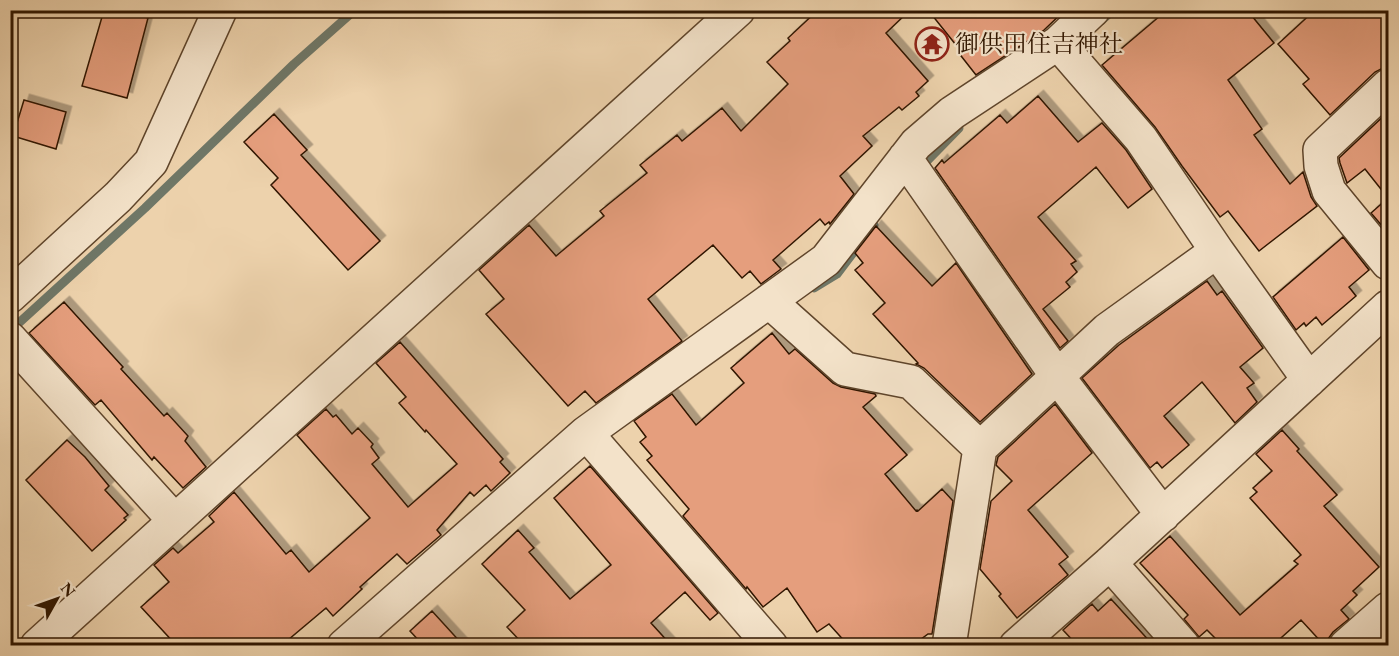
<svg xmlns="http://www.w3.org/2000/svg" width="1399" height="656" font-family="'EB Garamond','Noto Serif JP',serif">
<style>
.lines{fill:none;stroke-linecap:round;stroke-linejoin:round}
.stream{stroke:#6f7767;stroke-width:9}
.building{fill:#e59e7d;stroke:#301600;stroke-width:1.5;filter:url(#shadow)}
.minor-casing{stroke:#5f452b;stroke-width:36}
.tertiary-casing{stroke:#5f452b;stroke-width:36}
.minor{stroke:#f3e2c9;stroke-width:33}
.tertiary{stroke:#f3e2c9;stroke-width:33}
.labels{text-anchor:middle;stroke-width:4.5;stroke-linejoin:round;paint-order:stroke}
.poi-label{font-size:24px;fill:#301600;stroke:#f3e2c9;text-anchor:start}
</style>
<defs>
<filter id="shadow"><feDropShadow dx="5.5" dy="-5.5" stdDeviation="0" flood-color="#0004"/></filter>
</defs>
<rect width="100%" height="100%" fill="#edd2ac"/>
<filter id="stains"><feTurbulence type="fractalNoise" baseFrequency=".00333" numOctaves="4"/><feColorMatrix values="0 0 0 0 .2 0 0 0 0 .09 0 0 0 0 .02 0 0 0 .5 -.17"/></filter>
<radialGradient id="worn" r=".72"><stop offset=".6" stop-color="#630" stop-opacity="0"/><stop offset="1" stop-color="#630" stop-opacity=".3"/></radialGradient>
<g class="lines">
<path class="stream" d="M1101,21l12,-11
M918,170l41,-42
M814,288l23,-14 37,-49
M10,331l135,-123 149,-144 61,-54"/>
</g>
<path class="building" d="M104,10h17l27,8 -21,80 -45,-12z
M818,10h92l-24,23 42,48 -12,11 3,4 -17,14 -3,-3 -36,29 9,10 -32,30 14,18 -24,30 -1,-2 -4,3 -5,-6 -47,41 8,9 -20,15 -11,-13 -8,7 -29,-33 -65,54 34,42 -86,62 -11,-12 -17,15 -82,-92 18,-15 -25,-29 50,-45 27,31 48,-40 -4,-5 47,-38 -7,-8 37,-30 5,6 40,-33 19,23 47,-47 -21,-22 23,-21 -2,-3z
M928,10h137l-22,21 -67,44 -18,-23 2,-2z
M1167,10h80l27,33 -46,37 34,49 -8,6 36,49 13,-12 8,25 6,9 -58,45 -31,-40 -8,6 -38,-51 -27,-39 -53,-62z
M1315,10h74v58h-6l-8,4 -45,43 -27,-31 6,-5 -31,-35z
M1038,96l40,46 24,-19 24,27 26,39 -24,19 -32,-41 -58,50 38,44 -5,3 6,8 -11,10 4,5 -27,22 25,32 -8,7 -125,-180 7,-8 2,3 56,-48 7,8z
M24,100l42,12 -10,37 -43,-13z
M1389,111v123l-18,-21 17,-15 -23,-29 -18,14 -7,-20 -1,-5z
M274,114l33,36 -6,5 79,86 -32,29 -77,-85 7,-7 -34,-36z
M876,226l56,60 24,-23 76,111 -52,48 -56,-54 -8,-4 2,-1 -45,-49 12,-11 -30,-33 8,-7 -8,-10z
M1343,237l26,33 -20,17 7,9 -34,29 -6,-8 -10,9 -2,-3 -8,7 -23,-33z
M1207,281l10,14 5,-4 41,57 -23,19 14,16 -7,5 10,14 -22,21 -33,-41 -38,34 25,29 -27,23 -5,-6 -7,6 -68,-90 37,-33z
M64,302l59,65 -2,2 43,47 3,-3 21,23 -3,5 21,26 -23,21 -29,-31 -2,3 -51,-60 -6,5 -66,-72z
M772,333l17,21 6,-5 38,34 8,4 34,7 1,2 -13,11 44,48 -22,19 31,37 1,-1 1,1 24,-22 11,12 -21,133h-4l-15,11h-65l-19,-21 -12,8 -30,-44 -24,19 -16,-20 -1,2 -63,-73 6,-7 -42,-49 5,-4 -12,-14 6,-5 -12,-16 38,-27 24,31 48,-42 -13,-15z
M400,342l103,117 -3,3 10,11 -19,18 -5,-6 -12,11 -4,-4 -33,38 4,5 -34,29 -10,-10 -37,33 2,2 -29,27 -7,-8 -44,37h-106l-35,-38 28,-25 -15,-17 19,-17 5,5 36,-31 -5,-6 25,-24 52,62 5,-4 18,22 61,-54 -73,-83 29,-26 7,8 3,-2 16,19 6,-6 15,16 -2,3 8,11 -7,6 36,43 49,-43 -31,-34 -1,2 -26,-29 7,-6 -30,-34z
M1055,404l37,49 -64,57 40,47 -9,7 9,11 -51,43 -18,-22 2,-2 -21,-25 11,-68 21,-20 -16,-16 2,-8z
M1282,430l17,19 -2,2 40,44 -13,11 55,61 -26,24 4,4 -16,15 8,9 -16,13 -5,7v6h-4l-23,-25 -28,25h-51l-15,-15 -8,7 -15,-18 4,-4 -48,-52 30,-27 70,79 58,-51 -4,-3 7,-6 -51,-57 7,-6 -4,-4 19,-17 -16,-17z
M67,440l18,17 24,29 -4,4 23,25 -4,3 2,2 -34,31 -66,-71z
M590,466l128,147 -8,7 -25,-28 -34,31 20,22h-147l-17,-18 18,-17 -43,-46 36,-34 16,18 -5,4 41,47 41,-34 -57,-67z
M1111,599l42,46h-76l-14,-15 29,-26 6,7z
M432,611l31,34h-40l-13,-14z"/>
<g class="lines">
<defs>
<path id="minor" d="M1388,86l-68,64 1,16 8,25 59,72
M905,158l152,218 106,139
M1217,251l92,129
M769,301l76,68 66,13 69,66
M10,339l165,182
M586,433l185,213
M1110,563l73,83
M37,646l701,-636
M344,646l242,-213 240,-173 90,-116 36,-31 106,-70 35,-33
M949,646l31,-198 127,-118 110,-79 -76,-112 -83,-96
M1016,646l94,-83 278,-256
M1346,646l42,-37"/>
<path id="tertiary" d="M10,296l108,-99 33,-35 69,-152"/>
</defs>
<use href="#minor" class="minor-casing"/>
<use href="#tertiary" class="tertiary-casing"/>
<use href="#minor" class="minor"/>
<use href="#tertiary" class="tertiary"/>
</g>
<defs>
<symbol id="temple-ring" viewBox="-11 -11 22 22"><circle r="9.5" fill="#f3e2c9" stroke="#8f2418" stroke-width="1.5"/><path d="M0-6L5-2H3V0L6.5 2.5H4V6H1.5V3h-3V6H-4V2.5H-6.5L-3 0V-2H-5Z" fill="#8f2418"/></symbol>
</defs>
<g fill-rule="evenodd">
<use href="#temple-ring" x="913" y="25" width="38" height="38"/>
</g>
<g class="labels">
<g class="poi-label">
<text x="955" y="52">御供田住吉神社</text>
</g>
</g>
<rect width="1399" height="656" fill="none" stroke="#edd2ac" stroke-width="36"/>
<rect x="12" y="12" width="1375" height="632" fill="none" stroke="#301600" stroke-width="3"/>
<rect x="18" y="18" width="1363" height="620" fill="none" stroke="#301600" stroke-width="1.5"/>
<g transform="translate(57 599) rotate(50)" stroke="#f3e2c9" stroke-width="4.5" paint-order="stroke">
<path d="M0-4.5L10 22L0 15L-10 22Z" fill="#301600"/>
<text y="-9" font-size="16" font-weight="bold" text-anchor="middle" fill="#301600">N</text>
</g>
<rect width="100%" height="100%" filter="url(#stains)"/>
<rect width="100%" height="100%" fill="url(#worn)"/>
</svg>
